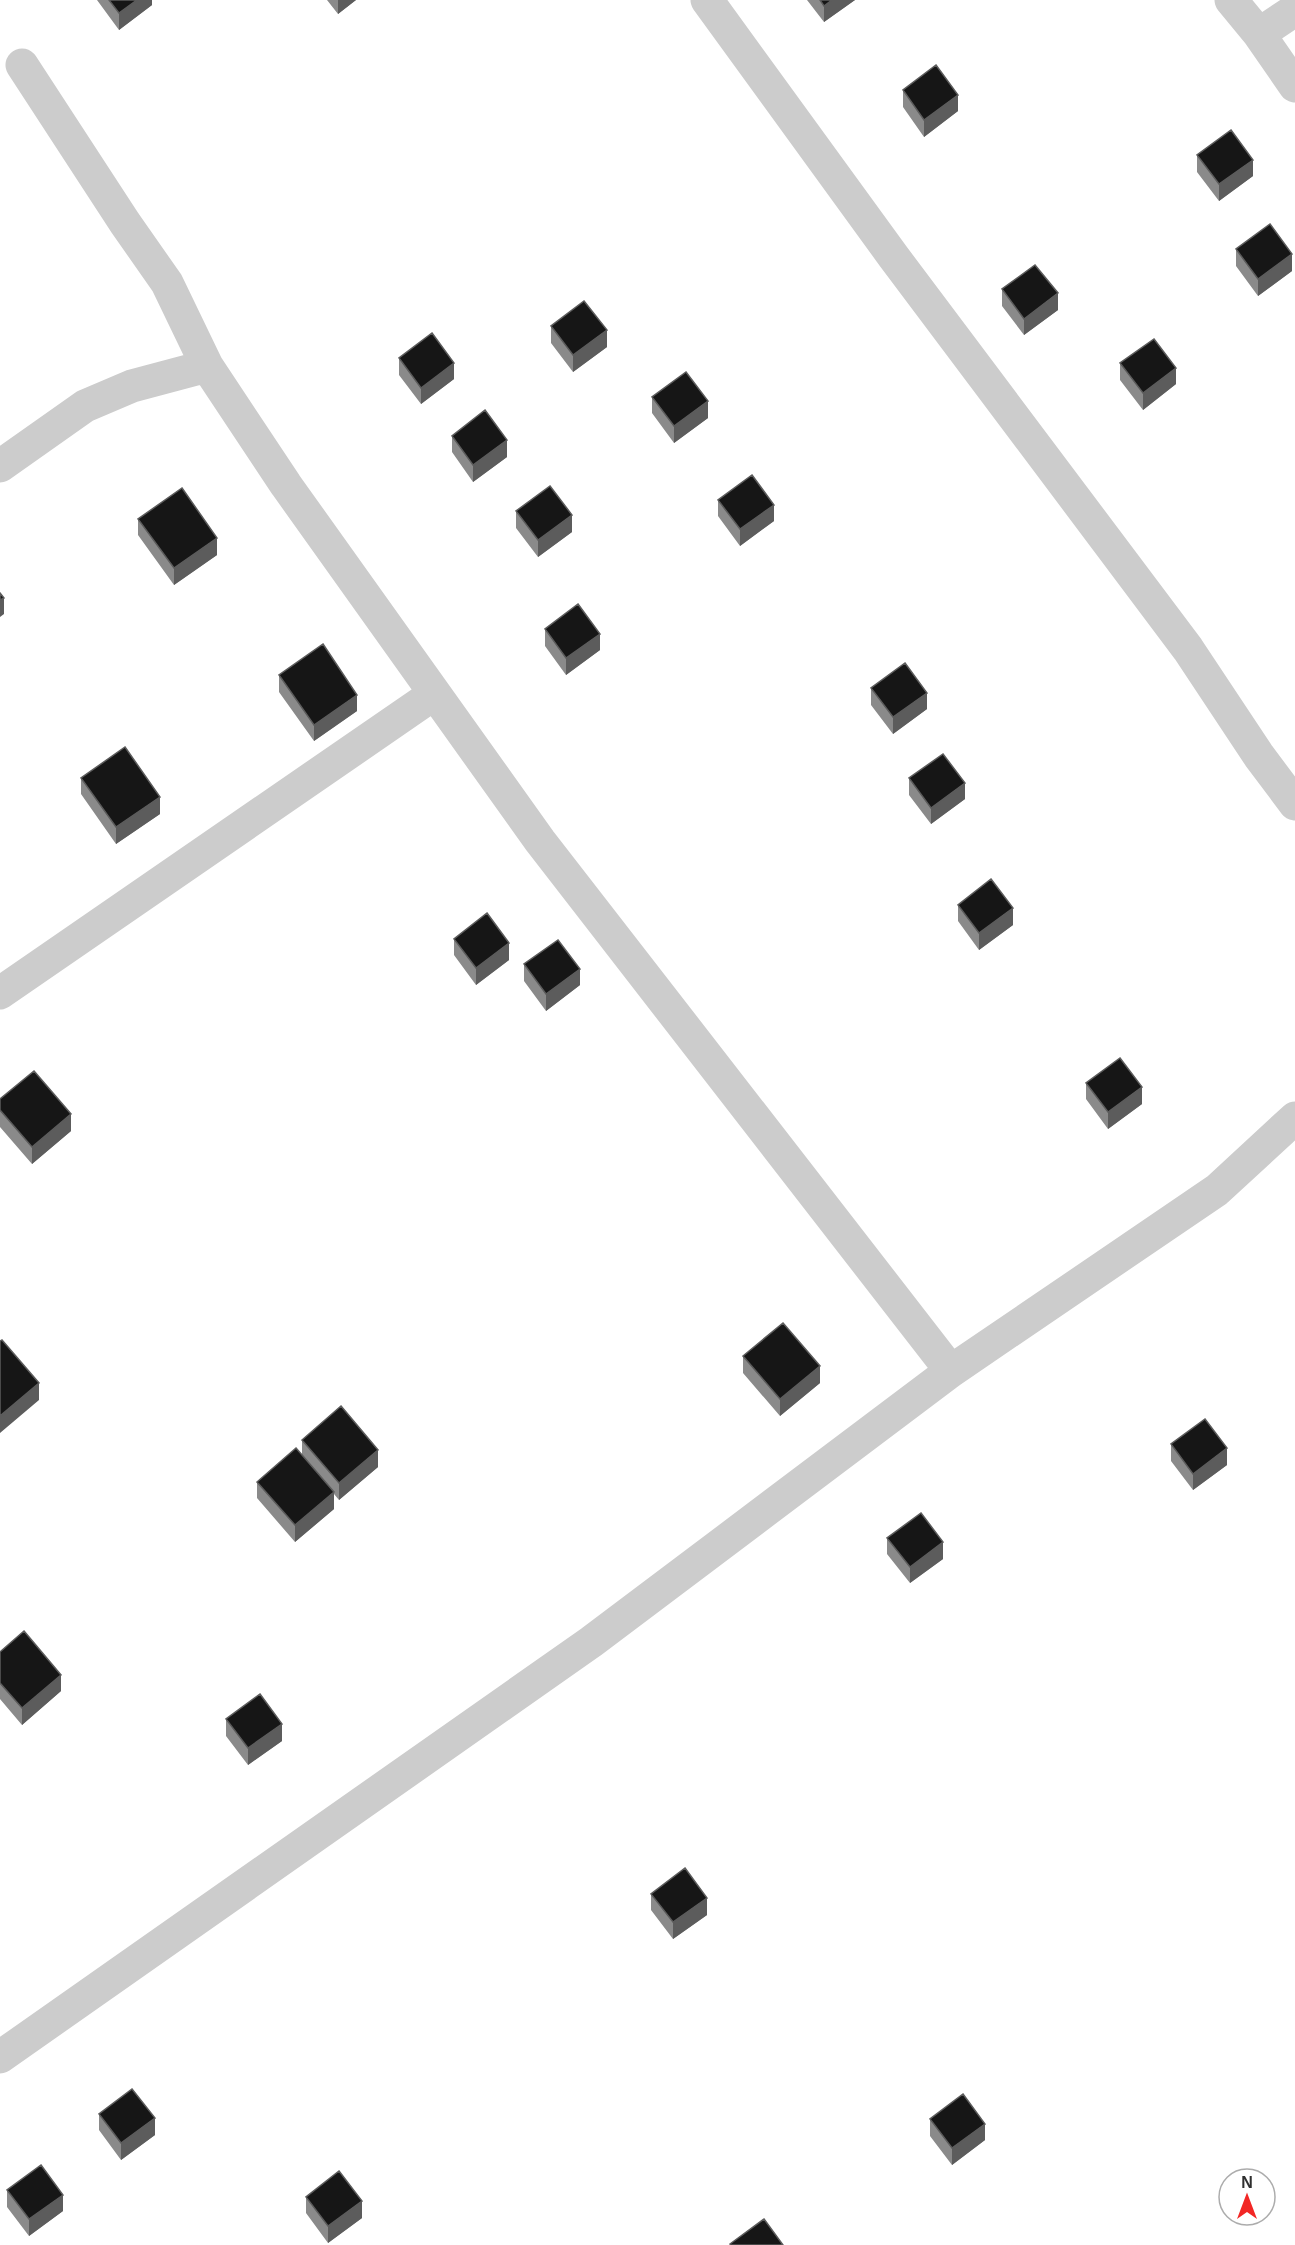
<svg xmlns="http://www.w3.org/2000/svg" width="1295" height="2245" font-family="Arial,sans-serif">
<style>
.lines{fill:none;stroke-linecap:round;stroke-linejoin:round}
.minor{stroke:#ccc;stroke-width:33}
.wall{fill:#8a8a8a}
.shaded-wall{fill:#5c5c5c}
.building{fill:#161616;stroke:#5c5c5c;stroke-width:1.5}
</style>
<rect width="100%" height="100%" fill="#fff"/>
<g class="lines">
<path class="minor" d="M707,0l186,256 295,393 71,107 36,48
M1231,0l28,34 36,52
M1259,34l36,-24
M22,65l103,158 42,60 40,83 79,119 254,356 411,530
M0,466l85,-60 47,-20 75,-20
M0,993l434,-299
M0,2057l591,-415 360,-271 266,-181 78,-72"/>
</g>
<path class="wall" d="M97,0h55v5l-33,25z
M327,0h29l-18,14z
M807,0h48l-31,22z
M903,90l55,21 -34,26 -21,-30z
M1197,155l56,21 -34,25 -22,-29z
M1236,249l56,22 -34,25 -22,-30z
M1002,289l56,21 -34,25 -22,-29z
M551,326l56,21 -34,25 -22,-29z
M399,358l55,21 -33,25 -22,-29z
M1120,363l56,21 -33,26 -23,-30z
M652,397l56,21 -34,25 -22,-30z
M452,436l55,21 -34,25 -21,-30z
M718,500l56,21 -34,25 -22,-30z
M516,511l56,21 -34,25 -22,-29z
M138,519l79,36 -43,30 -36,-50z
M545,629l55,21 -34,25 -21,-29z
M279,675l78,36 -43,30 -35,-49z
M871,688l56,21 -34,25 -22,-29z
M81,778l79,36 -44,30 -35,-50z
M909,778l56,21 -34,25 -22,-29z
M958,905l55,20 -34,25 -21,-29z
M454,939l55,21 -33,25 -22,-30z
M524,964l56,21 -34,26 -22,-30z
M1086,1083l56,21 -34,25 -22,-30z
M0,1099l71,32 -39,33 -32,-37z
M743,1356l77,27 -40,33 -37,-43z
M302,1440l76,27 -39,33 -5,-6v15l-39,33 -38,-44v-16l45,-27z
M1171,1444l56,21 -34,25 -22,-29z
M887,1538l56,21 -33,24 -23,-29z
M0,1652l61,39 -39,34 -22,-26z
M226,1719l56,22 -34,24 -22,-29z
M651,1894l56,21 -34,24 -22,-29z
M99,2114l56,21 -34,25 -22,-30z
M930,2119l55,21 -33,25 -22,-29z
M7,2190l56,21 -34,25 -22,-29z
M306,2197l56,21 -34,25 -22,-30z"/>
<path class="shaded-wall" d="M137,0h15v5l-33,25v-17z
M338,0h18l-18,14z
M832,0h23l-31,22v-16z
M958,95v16l-34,26v-17z
M1253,160v16l-34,25v-17z
M1292,254v17l-34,25v-17z
M1058,293v17l-34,25v-16z
M607,330v17l-34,25v-17z
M454,363v16l-33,25v-16z
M1176,368v16l-33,26v-17z
M708,401v17l-34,25v-17z
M507,440v17l-34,25v-17z
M774,505v16l-34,25v-17z
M572,515v17l-34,25v-17z
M217,538v17l-43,30v-17z
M4,598v16l-4,3v-17z
M600,634v16l-34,25v-17z
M927,693v16l-34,25v-17z
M357,695v16l-43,30v-16z
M965,783v16l-34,25v-16z
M160,797v17l-44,30v-17z
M1013,908v17l-34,25v-17z
M509,943v17l-33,25v-17z
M580,969v16l-34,26v-17z
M1142,1087v17l-34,25v-17z
M71,1114v17l-39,33v-17z
M820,1366v17l-40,33v-17z
M39,1383v17l-39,33v-17z
M1227,1448v17l-34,25v-16z
M378,1450v17l-39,33v-17z
M334,1492v17l-39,33v-17z
M943,1542v17l-33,24v-16z
M61,1675v16l-39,34v-17z
M282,1724v17l-34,24v-17z
M707,1898v17l-34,24v-17z
M155,2118v17l-34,25v-17z
M985,2124v16l-33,25v-17z
M63,2195v16l-34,25v-17z
M362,2201v17l-34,25v-17z"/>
<path class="building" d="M109,0h28l-18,13z
M820,0h12l-8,6z
M936,65l22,30 -34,25 -21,-30z
M1231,130l22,30 -34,24 -22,-29z
M1270,224l22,30 -34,25 -22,-30z
M1035,265l23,28 -34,26 -22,-30z
M584,301l23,29 -34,25 -22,-29z
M432,333l22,30 -33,25 -22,-30z
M1154,339l22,29 -33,25 -23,-30z
M686,372l22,29 -34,25 -22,-29z
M485,410l22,30 -34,25 -21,-29z
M752,475l22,30 -34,24 -22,-29z
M550,486l22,29 -34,25 -22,-29z
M182,488l35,50 -43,30 -36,-49z
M0,593l4,5 -4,2z
M578,604l22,30 -34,24 -21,-29z
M323,644l34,51 -43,30 -35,-50z
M905,663l22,30 -34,24 -22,-29z
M125,747l35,50 -44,30 -35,-49z
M943,754l22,29 -34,25 -22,-30z
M991,879l22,29 -34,25 -21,-28z
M487,913l22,30 -33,25 -22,-29z
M558,940l22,29 -34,25 -22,-30z
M1120,1058l22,29 -34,25 -22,-29z
M34,1071l37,43 -39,33 -32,-37v-11z
M783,1323l37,43 -40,33 -37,-43z
M2,1340l37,43 -39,33v-75z
M341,1406l37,44 -39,33 -37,-43z
M1205,1419l22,29 -34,26 -22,-30z
M296,1448l38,44 -39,33 -38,-43z
M921,1513l22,29 -33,25 -23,-29z
M24,1631l37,44 -39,33 -22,-25v-31z
M260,1694l22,30 -34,24 -22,-29z
M685,1868l22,30 -34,24 -22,-28z
M132,2089l23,29 -34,25 -22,-29z
M963,2094l22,30 -33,24 -22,-29z
M41,2165l22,30 -34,24 -22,-29z
M339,2171l23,30 -34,25 -22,-29z
M764,2219l19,26h-52l-1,-1z"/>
<g transform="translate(1247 2197)"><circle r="28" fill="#ffffff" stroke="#acacac" stroke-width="1.5"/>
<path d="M0-4.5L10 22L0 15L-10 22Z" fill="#f22725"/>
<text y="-9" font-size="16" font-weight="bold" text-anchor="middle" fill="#2f2f2f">N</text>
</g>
</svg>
